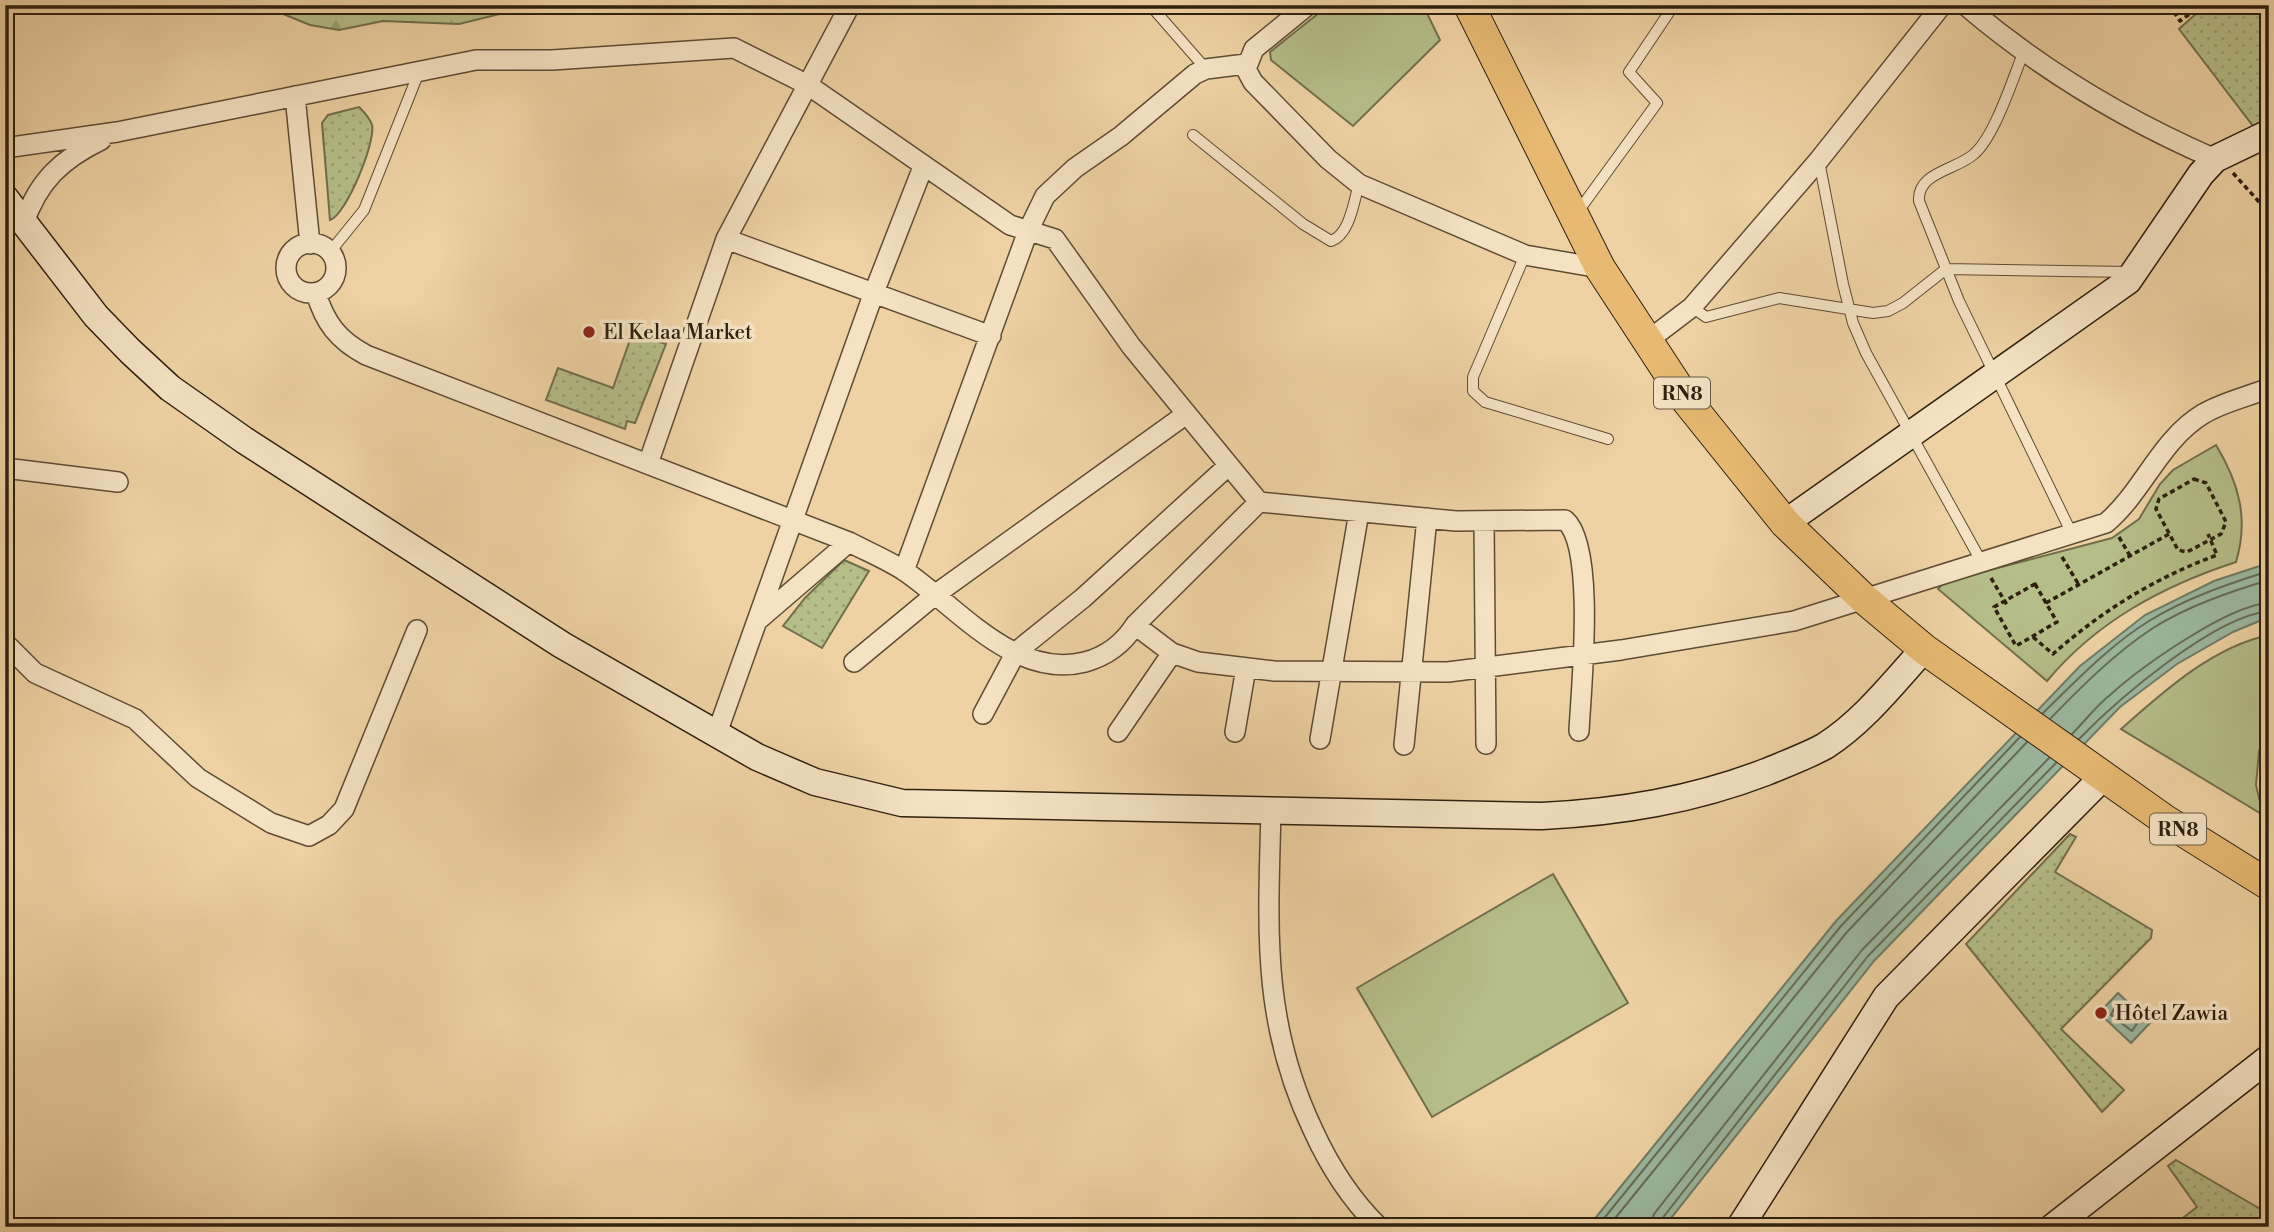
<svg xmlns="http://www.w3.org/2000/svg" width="2274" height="1232" font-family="'Libre Bodoni',serif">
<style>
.grass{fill:url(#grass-dots);stroke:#716e4c;stroke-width:2}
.forest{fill:url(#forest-firs);stroke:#716e4c;stroke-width:2}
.park{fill:#b5bd88;stroke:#716e4c;stroke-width:2}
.water{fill:#9bb8a1;stroke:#6f7b67;stroke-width:2}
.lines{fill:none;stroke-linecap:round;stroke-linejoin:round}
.shore{stroke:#646c58;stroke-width:2}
.lane-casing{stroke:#5d4c34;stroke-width:12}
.street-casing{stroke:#5d4c34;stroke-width:22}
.secondary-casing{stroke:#2d200f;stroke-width:29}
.primary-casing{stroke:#2d200f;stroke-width:32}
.path{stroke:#2d200f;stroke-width:3.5;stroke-dasharray:5 3.5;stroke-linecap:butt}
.lane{stroke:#f4e2c3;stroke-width:10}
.street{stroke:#f4e2c3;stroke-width:19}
.secondary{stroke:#f4e2c3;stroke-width:26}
.primary{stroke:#e7b972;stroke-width:30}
.poi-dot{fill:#8f2418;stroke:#f4e2c3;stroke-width:2.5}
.labels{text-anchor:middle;stroke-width:7;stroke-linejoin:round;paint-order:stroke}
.shield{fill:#f4e2c3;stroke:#695a45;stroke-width:2}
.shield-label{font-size:19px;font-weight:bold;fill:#2d200f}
.poi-label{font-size:21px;fill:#2d200f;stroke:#f4e2c3;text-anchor:start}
</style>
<defs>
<pattern id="grass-dots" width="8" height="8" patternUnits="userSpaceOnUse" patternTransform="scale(1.75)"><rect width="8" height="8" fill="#b5bd88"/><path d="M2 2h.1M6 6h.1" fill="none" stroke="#9ca274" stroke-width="1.8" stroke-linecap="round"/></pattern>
<pattern id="forest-firs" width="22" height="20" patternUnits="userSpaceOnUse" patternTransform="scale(1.75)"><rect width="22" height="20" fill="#b5bd88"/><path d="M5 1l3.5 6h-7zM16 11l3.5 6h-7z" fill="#9ca274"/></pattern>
</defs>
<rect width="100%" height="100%" fill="#eed2a3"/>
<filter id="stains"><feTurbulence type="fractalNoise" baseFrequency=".00286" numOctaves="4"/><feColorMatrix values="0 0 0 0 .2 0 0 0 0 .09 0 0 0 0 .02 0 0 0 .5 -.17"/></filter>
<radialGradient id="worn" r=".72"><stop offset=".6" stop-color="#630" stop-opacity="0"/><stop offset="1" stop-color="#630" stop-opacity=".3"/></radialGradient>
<path class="grass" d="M2206,5h63v113l-16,8 -74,-97z
M359,107c5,5 11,11 13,18 4,17 -26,90 -42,95l-8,-97 6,-8z
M632,334l34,10 -31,79 -8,-2 -2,8 -79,-29 12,-32 55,20z
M844,560l25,11 -47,77 -39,-22 22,-28z
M2070,834l6,3 -21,35 97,58 -1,8 -90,91 63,61 -22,22 -136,-168z
M2176,1160l93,54v13h-98l26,-20 -29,-41z"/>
<path class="forest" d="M270,5h250l-4,5 -57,14 -76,-3 -44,9 -29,-5 -39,-16z"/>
<path class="park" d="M1329,5h94l17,35 -87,86 -82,-66 -1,-8z
M2216,445c23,38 33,74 20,117 -73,24 -139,59 -189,119l-109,-92 6,-7 168,-44 27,-19 21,-35 13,-14z
M2269,635v95l-10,21 -3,34 7,30 -142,-86c42,-37 91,-82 148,-94z
M1553,874l75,129 -196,114 -75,-129z"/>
<path class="water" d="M2269,563v54l-36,15 -56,32 -57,43 -246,254 -210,266h-76l248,-306 244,-255 65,-51 69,-34z
M2118,993l32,30 -19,20 -32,-30z"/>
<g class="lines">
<path class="shore" d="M2043,713c33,-32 67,-68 106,-92 37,-23 79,-37 120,-50
M2051,718c31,-32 64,-65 102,-90 35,-22 76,-36 116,-48
M2072,734c13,-13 24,-28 38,-39 31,-28 118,-90 159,-92
M2079,739c39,-40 134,-122 190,-128
M2116,1005h4l18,17 -6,9 -21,-16z
M1597,1227l244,-301 179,-189
M1608,1227l239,-295 180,-190
M1650,1227l4,-13 208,-264 187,-192
M1659,1227l2,-7 207,-264 188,-193"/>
<defs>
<path id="lane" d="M1150,5l56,64
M2024,51c-11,27 -29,85 -50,103 -17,16 -57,18 -55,47l40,100 114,235
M1193,135l110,89 28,17c19,-6 23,-41 28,-57
M1819,161l24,123 10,39 13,30 115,208
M1577,213l80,-110 -28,-31 45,-67
M330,252l34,-42 55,-138
M1525,255l-52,122v14l12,11 123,37
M1692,307l14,10 73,-19 94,15 15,-2 15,-8 43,-34 183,3"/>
<path id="street" d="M1308,5l-54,44 -8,20 7,13 75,77 31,25 166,71 75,13
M1965,5c75,64 160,115 250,154
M295,96l15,148
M5,148l112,-16 359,-72h76l182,-12 74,37 202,140 45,14 76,107 128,156 197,19 109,-1c31,26 16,169 14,211
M24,223c14,-42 38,-64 77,-83
M726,239l265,97
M286 268a25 25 0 1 1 50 0a25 25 0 1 1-50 0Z
M316,293c9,30 22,47 50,62l483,187c19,10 39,18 57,30 51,35 109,108 179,90 22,-6 38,-18 50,-37l37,28 26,9 76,9 174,1 173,-22 173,-29 312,-98c37,-31 54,-83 97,-109 20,-12 44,-17 66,-26
M1646,342l46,-35 127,-147 123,-155
M648,464l78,-225 124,-234
M5,468l113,14
M1484,521l2,223
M904,571l124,-340 17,-35 30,-28 46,-32 74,-62 11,-5 40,-5
M757,621l92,-79
M1135,625l124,-123
M5,643l30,30 100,46 63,59 73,45 38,13 20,-11 15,-16 73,-179
M854,662l82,-68 249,-179
M983,714l33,-62 67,-54 145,-132
M1118,732l54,-79
M1235,732l11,-64
M717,733l156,-438 50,-128
M1320,739l39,-227
M1404,745l23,-227
M1271,811c-3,117 -10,210 42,319 16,35 38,70 66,97"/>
<path id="secondary" d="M5,198l91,118 34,35 40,37 74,52 318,205 195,112 58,25 87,21 640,13c79,-4 151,-16 224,-44 19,-8 41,-16 59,-26 39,-25 69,-64 99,-97
M1785,523l343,-242 73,-107 14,-15 54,-26
M1740,1227l146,-230 217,-220
M2053,1227l216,-169"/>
<path id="primary" d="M1469,5l131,263 87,133 98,122 78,75 61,51 241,171 104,65"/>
</defs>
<use href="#lane" class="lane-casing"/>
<use href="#street" class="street-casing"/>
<use href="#secondary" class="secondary-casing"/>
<use href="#primary" class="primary-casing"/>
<path class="path" d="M2169,5l11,16 18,-13 -1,-3
M2233,173l36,40
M2194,479l12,4 20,39 -5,12 -34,18 -9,-2 -22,-41 3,-10z
M2119,537l11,19
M2062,557l17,28
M1991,578l16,27
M2035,584l22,38 -41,24 -22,-39z
M2046,603l123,-69
M2033,637l20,17c50,-44 102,-76 164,-99l-9,-21"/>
<use href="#lane" class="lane"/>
<use href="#street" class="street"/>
<use href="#secondary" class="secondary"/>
<use href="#primary" class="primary"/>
</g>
<g class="poi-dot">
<circle cx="589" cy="332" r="7"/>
<circle cx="2101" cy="1013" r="7"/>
</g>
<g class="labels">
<g class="shield">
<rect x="1654" y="377.5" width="56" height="31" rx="5"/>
<rect x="2150" y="813.5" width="56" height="31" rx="5"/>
</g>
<g class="shield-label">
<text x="1682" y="400">RN8</text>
<text x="2178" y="836">RN8</text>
</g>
<g class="poi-label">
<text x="603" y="339">El Kelaa Market</text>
<text x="2115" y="1020">Hôtel Zawia</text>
</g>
</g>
<rect width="2274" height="1232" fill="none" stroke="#eed2a3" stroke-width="28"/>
<rect x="7" y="7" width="2260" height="1218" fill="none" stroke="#2d200f" stroke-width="3.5"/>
<rect x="14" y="14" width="2246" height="1204" fill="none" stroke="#2d200f" stroke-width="2"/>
<rect width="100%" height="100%" filter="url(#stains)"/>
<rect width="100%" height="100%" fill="url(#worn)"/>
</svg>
